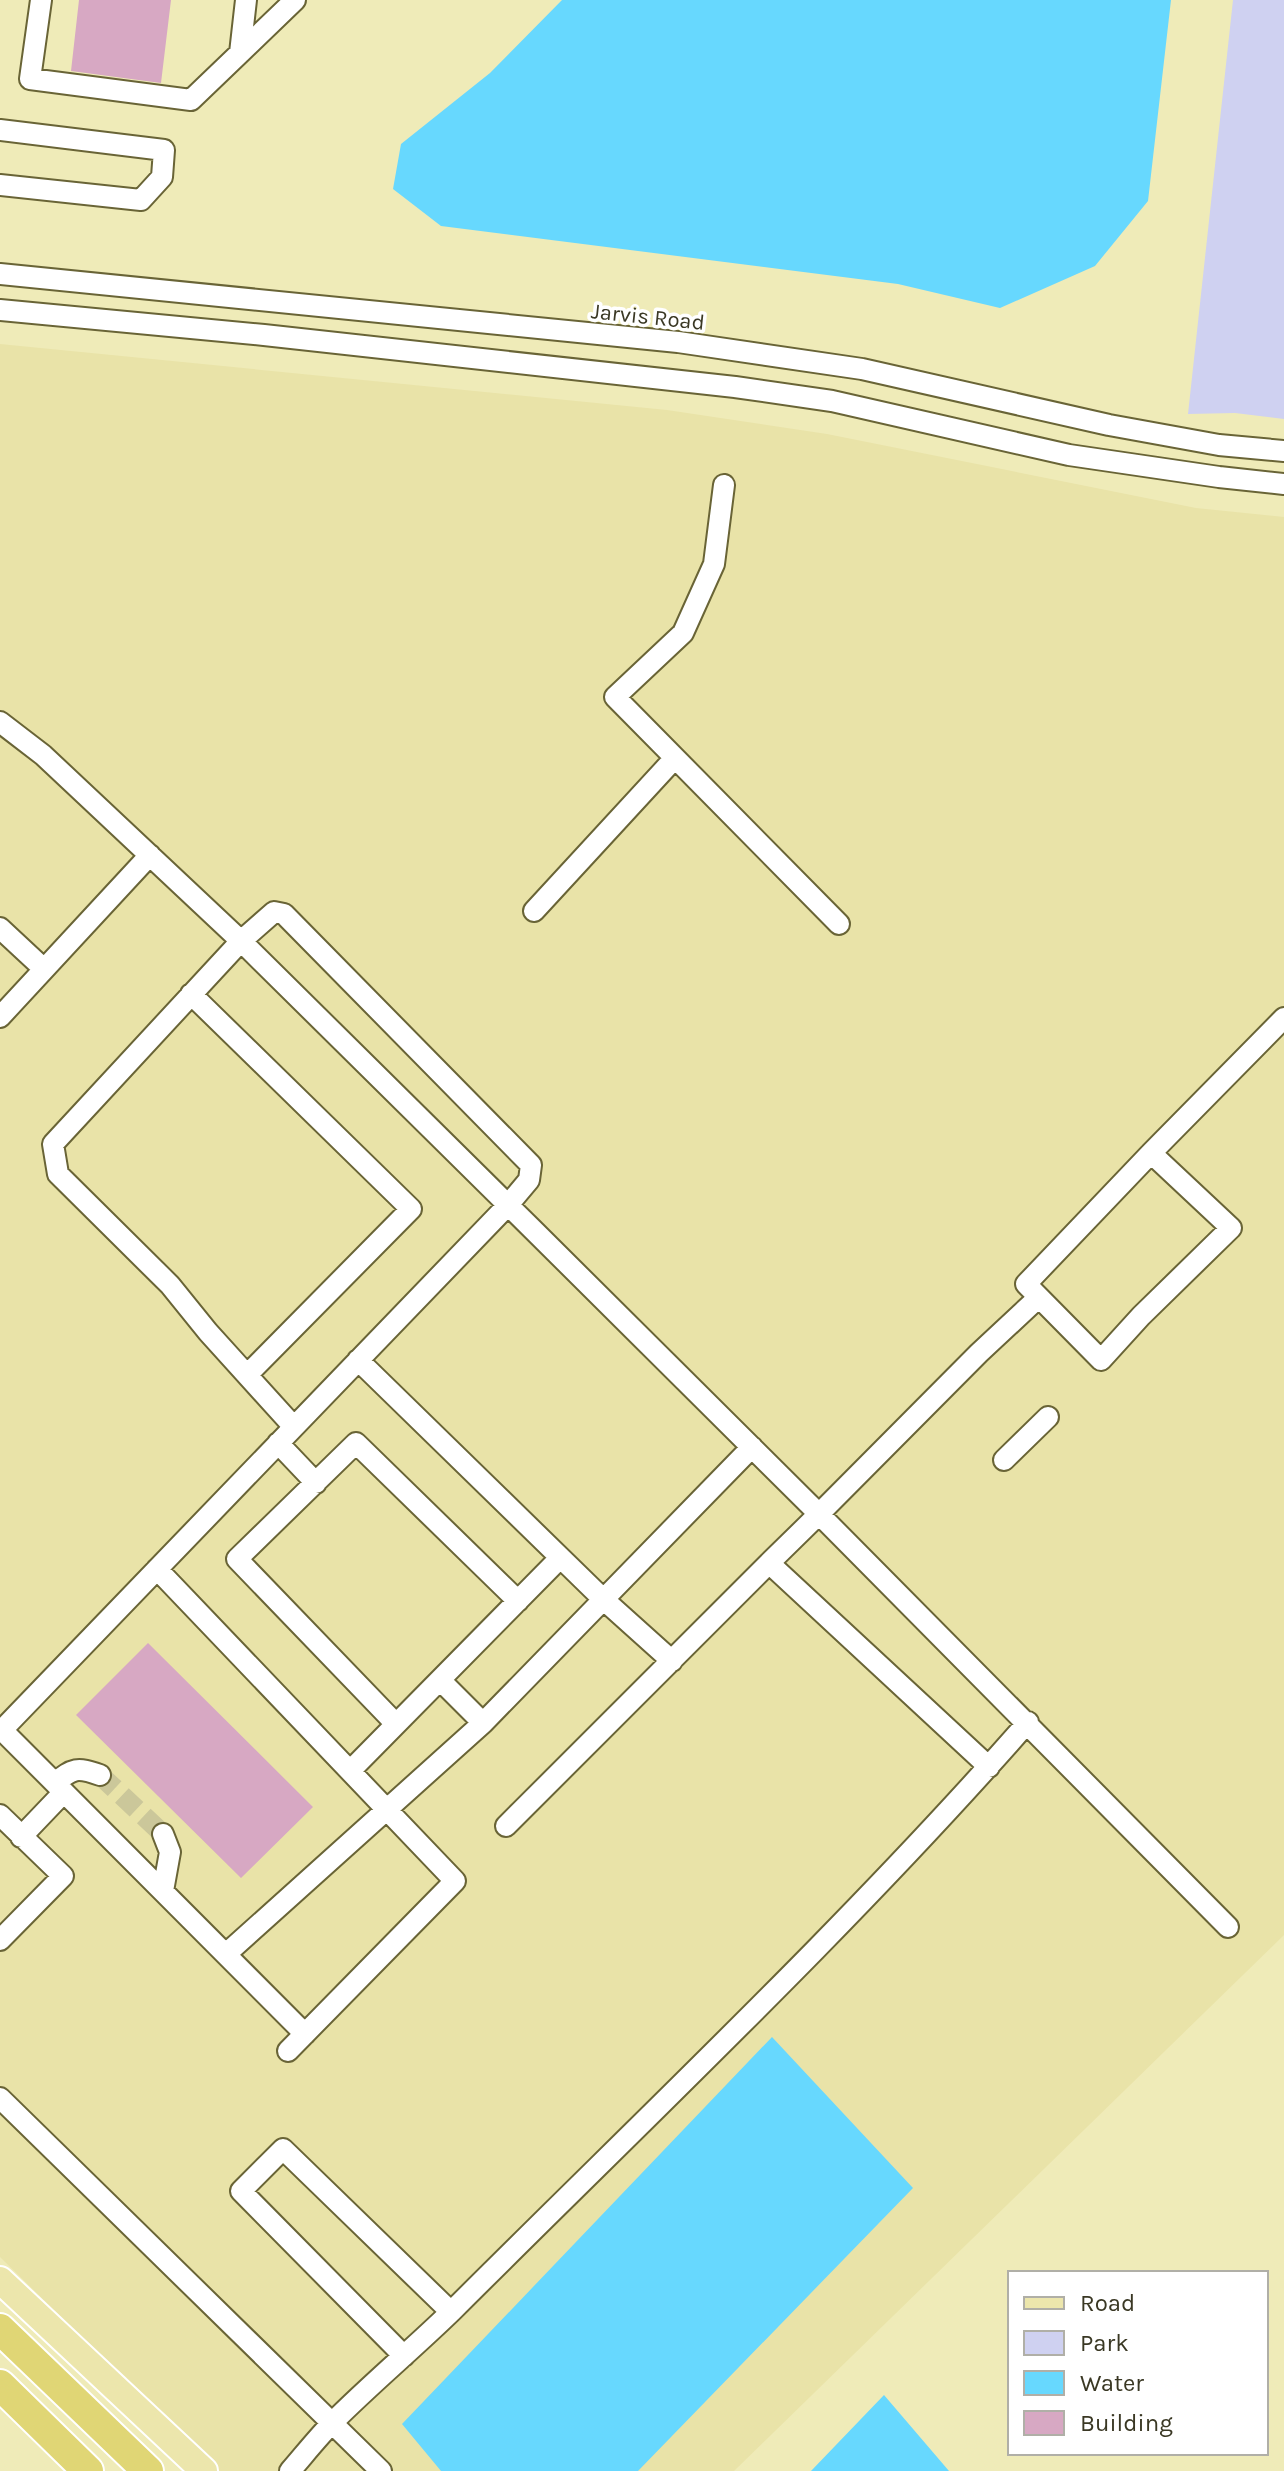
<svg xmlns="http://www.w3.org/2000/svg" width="1284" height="2471" font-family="Karla,sans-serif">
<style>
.built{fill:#e9e3a8}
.green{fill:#cfd1f1}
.water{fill:#67d8fe}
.building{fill:#d7a8c3}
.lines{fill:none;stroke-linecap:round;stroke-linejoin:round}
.minor-tunnel{stroke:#cbc79a;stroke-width:20;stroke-dasharray:20 10;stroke-linecap:butt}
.minor-casing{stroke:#696436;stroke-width:24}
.major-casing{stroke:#fff;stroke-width:30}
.highway-casing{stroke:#fff;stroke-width:34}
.minor{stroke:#fff;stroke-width:20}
.major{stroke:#ece6ac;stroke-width:26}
.highway{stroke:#e0d675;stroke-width:30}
.labels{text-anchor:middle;stroke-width:7;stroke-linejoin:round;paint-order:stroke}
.street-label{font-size:22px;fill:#3a3824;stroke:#fff}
</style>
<rect width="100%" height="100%" fill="#efebb8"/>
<path class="built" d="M0,344l667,66 160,24 369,74 88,9v1418l-550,536h-516l-218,-214z"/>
<path class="green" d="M1233,0h51v419l-49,-6 -47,1z"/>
<path class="water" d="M562,0h609l-23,201 -53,65 -95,42 -102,-24 -457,-58 -48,-37 8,-45 89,-71z
M772,2037l141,151 -275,283h-197l-39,-47z
M884,2395l65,76h-138z"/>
<path class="building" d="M79,0h92l-10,83 -90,-12z
M148,1643l165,164 -72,71 -165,-163z"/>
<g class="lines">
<path class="minor-tunnel" d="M100,1775l63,59"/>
<defs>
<path id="minor" d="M41,0l-11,79 161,21 49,-47 6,-53
M240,53l55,-53
M0,130l164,20 -2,27 -21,23 -141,-15
M0,274l678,68 184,27 247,56 110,20 65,6
M0,310l264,25 471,52 97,14 237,54 150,22 65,7
M724,485l-10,79 -31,69 -68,64 224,227
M0,722l43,33 198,186 -188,203 5,30 112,111 38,47 86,95
M534,911l140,-152
M0,928l44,41
M191,994l220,215 -164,166
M0,1017l150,-162
M1151,1153l80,75 -90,88 -40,44 -75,-76 125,-131 133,-135
M1038,1298l-59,55 -160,161 409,413
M358,1360l245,239 69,62
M278,1443l38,40
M1004,1460l44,-43
M157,1569l298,312 -167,170
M440,1680l43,43
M396,1724l-159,-165 119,-116 162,158
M350,1771l210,-213
M55,1783c18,-15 22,-16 45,-8
M0,1815l63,61 -63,64
M506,1826l263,-263
M21,1837l43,-45
M163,1891l7,-39 -7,-18
M226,1954l257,-231 269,-276
M305,2034l-303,-304 506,-525 21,-25 2,-15 -247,-251 -10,-2 -33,29c193,191 386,381 578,573l-50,49 220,204
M0,2098l381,373
M404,2356l-163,-165 42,-42 168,163
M290,2471c14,-16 28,-34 44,-50 38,-38 80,-73 119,-111 194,-194 394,-382 575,-588"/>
<path id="major" d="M0,2280l204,191"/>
<path id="highway" d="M0,2329l148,142
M0,2385l88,86"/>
</defs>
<use href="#minor" class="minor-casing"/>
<use href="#major" class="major-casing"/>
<use href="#highway" class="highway-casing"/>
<use href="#minor" class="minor"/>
<use href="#major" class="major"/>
<use href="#highway" class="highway"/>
</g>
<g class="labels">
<g class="street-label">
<text transform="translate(648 316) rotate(6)" y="8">Jarvis Road</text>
</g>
</g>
<rect x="1008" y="2271" width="260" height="184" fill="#ffffff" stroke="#b0afa7" stroke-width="2"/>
<rect x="1024" y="2297" width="40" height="12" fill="#ece6ac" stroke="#b0afa7" stroke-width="2"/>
<text x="1080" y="2311" font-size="24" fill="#3a3824">Road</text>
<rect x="1024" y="2331" width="40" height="24" fill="#cfd1f1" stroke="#b0afa7" stroke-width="2"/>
<text x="1080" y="2351" font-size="24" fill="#3a3824">Park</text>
<rect x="1024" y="2371" width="40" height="24" fill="#67d8fe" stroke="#b0afa7" stroke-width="2"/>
<text x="1080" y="2391" font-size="24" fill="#3a3824">Water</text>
<rect x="1024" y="2411" width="40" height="24" fill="#d7a8c3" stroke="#b0afa7" stroke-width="2"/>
<text x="1080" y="2431" font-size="24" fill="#3a3824">Building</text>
</svg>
